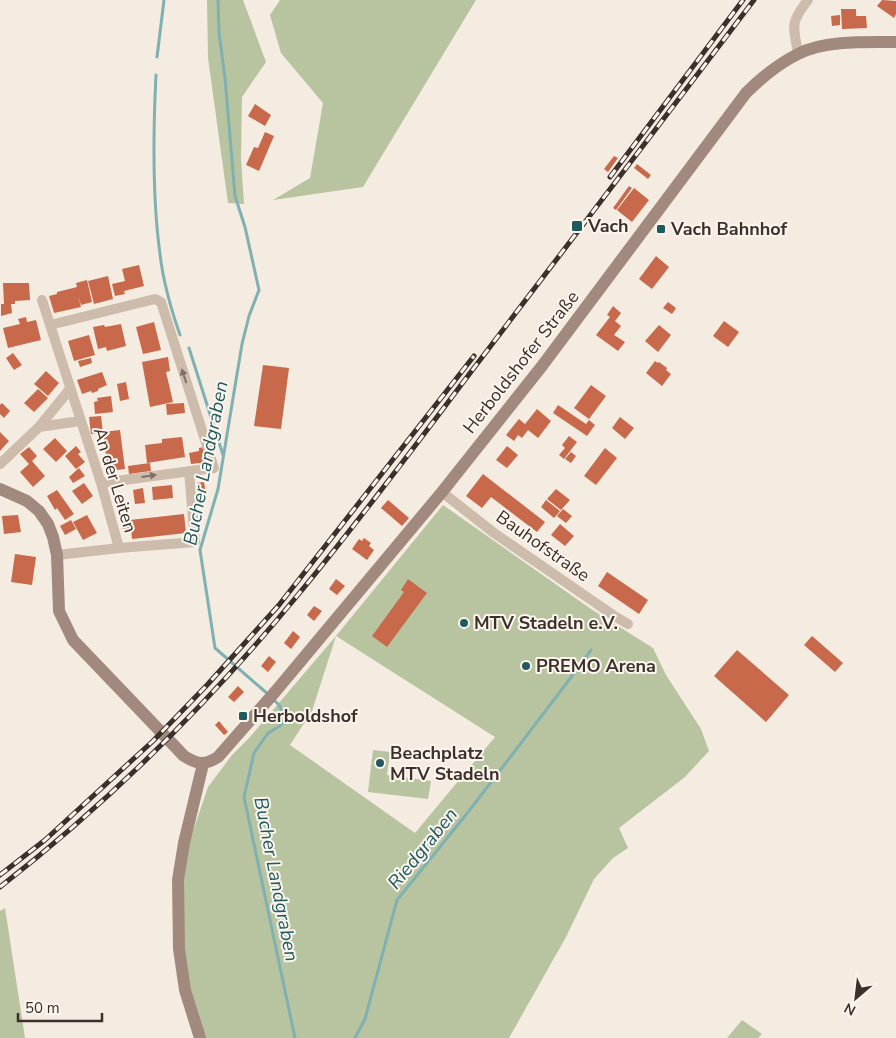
<svg xmlns="http://www.w3.org/2000/svg" width="896" height="1038" font-family="'Nunito Sans',sans-serif">
<style>
.green{fill:#b8c4a0;fill-rule:evenodd}
.lines{fill:none;stroke-linecap:round;stroke-linejoin:round}
.stream{stroke:#7fb0b2;stroke-width:3}
.building{fill:#c8694b}
.street{stroke:#cdbbac;stroke-width:10}
.secondary{stroke:#a18a7d;stroke-width:12}
.rail-casing{stroke:#3b302b;stroke-width:5}
.rail{stroke:#fbf5ee;stroke-width:3;stroke-dasharray:9;stroke-linecap:butt}
.oneway{fill:#7d6f65}
.poi-dot{fill:#1f5a5e;stroke:#fbf5ee;stroke-width:2}
.labels{text-anchor:middle;stroke-width:4;stroke-linejoin:round;paint-order:stroke}
.poi-label{font-size:18px;font-weight:bold;fill:#3b302b;stroke:#fbf5ee;text-anchor:start}
.street-label{font-size:18px;fill:#3b302b;stroke:#fbf5ee}
.water-label{font-size:19px;font-style:italic;fill:#1f5a5e;stroke:#fbf5ee}
</style>
<rect width="100%" height="100%" fill="#f4ebe1"/>
<path class="green" d="M207,0h36l23,62 -24,35 -1,62 3,45 -16,-1 -20,-145z
M280,0h196l-113,187 -90,13 37,-22 13,-75 -42,-50 -11,-38z
M443,505l148,104 62,39 13,27 35,54 8,22 -24,26 -66,51 9,20 -15,10 -19,21 -28,58 -57,101h-309l-12,-35 -11,-125 31,-91 24,-32 18,-18 86,-101zM336,636l159,101 -80,96 -125,-88 22,-34z
M373,750l17,2 -3,23 44,6 -3,18 -60,-7z
M5,908l20,130h-25v-127z
M742,1020l20,14 -4,4h-31z"/>
<g class="lines">
<path class="stream" d="M218,0l1,33 6,45 10,118 10,31 14,63 -10,26 -7,28 -24,145 -18,61 15,98 54,47
M157,57l7,-57
M156,75c-3,59 -4,120 4,179 3,27 11,55 20,81
M189,348l34,107
M273,699l6,6 6,13 -5,8 -12,7 -14,20 -10,44 51,241
M355,1038l10,-19 32,-119 72,-89 97,-127 25,-34"/>
</g>
<path class="building" d="M882,0l14,1v13l-2,4 -17,-12z
M841,9h15v7h10l1,12 -25,1z
M840,15v10l-8,1 -1,-10z
M255,104l16,11 -6,11 -17,-10z
M265,132l9,4 -15,35 -13,-6 8,-18 4,1z
M614,156l4,2 -10,14 -4,-3z
M637,164l14,11 -3,4 -14,-11z
M629,186l3,2 -16,22 -3,-2z
M634,188l15,12 -17,22 -15,-12z
M656,256l13,11 -17,22 -13,-10z
M139,265l5,21 -20,5 1,3 -10,2 -3,-12 13,-3 -3,-12z
M108,276l5,23 -19,5 -6,-23z
M87,280l5,22 -11,3 -3,-9 3,11 -27,6 -5,-17 8,-2v-2l20,-5 -1,-4z
M3,283h26l1,17 -15,1v3h-4l1,9 -11,3v-12h3z
M668,302l8,6 -4,6 -9,-6z
M613,306l8,7 -6,8 6,5 -7,9 11,7 -7,9 -22,-16 14,-18 -3,-2z
M26,317l1,5 9,-2 5,20 -33,8 -5,-20 17,-4 -2,-5z
M724,321l15,11 -11,15 -15,-11z
M154,322l7,28 -18,4 -7,-27z
M121,324l5,22 -19,5 -1,-4 -8,2 -5,-22 11,-2 1,2z
M659,325l12,10 -13,17 -13,-11z
M89,335l6,20 -21,6 -6,-20z
M13,353l9,12 -8,5 -8,-12z
M168,357l2,14 -4,1 7,30 -23,5 -8,-45z
M91,358l1,5 -12,4 -2,-6z
M655,361l3,2 1,-1 8,6 -1,2 5,4 -9,12 -16,-13z
M263,365l26,3 -8,61 -27,-3z
M46,371l13,12 -11,13 -14,-12z
M102,372l5,13 -9,4v2l-6,2 -1,-2 -9,3 -5,-14z
M126,382l3,17 -9,2 -3,-17z
M591,385l15,11 -17,23 -15,-11z
M38,389l10,9 -14,14 -10,-9z
M111,396l2,16 -18,2 -1,-12 4,-1 -1,-3z
M2,403l8,8 -6,7 -4,-4v-9z
M184,403l1,10 -18,2 -1,-11z
M558,405l28,19 3,-4 6,5 -8,11 -34,-23z
M537,409l14,12 -13,17 -10,-8 -6,8 -4,-3 -4,6 -8,-6 13,-16 6,5z
M101,416l2,17 -12,1 -2,-17z
M620,417l14,11 -9,11 -13,-11z
M120,430l5,39 -17,2 -5,-39z
M0,432l9,9 -9,10z
M569,436l8,6 -13,17 -5,-4 6,-7 -3,-3z
M182,437l3,20 -38,6 -2,-18 17,-2v-4z
M55,438l12,13 -11,11 -13,-13z
M76,446l5,6 -3,2 7,8 -9,7 -11,-13z
M507,446l11,9 -11,13 -11,-8z
M29,447l8,9 -5,5 13,15 -12,11 -13,-15 9,-8 -9,-10z
M204,447l4,15 -17,2 -2,-11 10,-2v-3z
M605,448l12,10 -21,27 -12,-9z
M571,452l5,4 -5,7 -6,-4z
M150,463l1,8 -22,3 -1,-8z
M79,468l6,8 -12,7 -4,-6z
M483,474l62,48 -8,10 -46,-35 -9,11 -16,-12z
M204,482l2,12 -8,1 -1,-12z
M84,483l9,13 -11,8 -10,-13z
M172,485l1,13 -20,2 -1,-13z
M143,488l2,15 -10,1 -2,-14z
M556,489l14,11 -9,10 -14,-11z
M57,490l17,24 -9,6 -8,-12 -2,2 -8,-14z
M388,500l21,18 -7,8 -21,-18z
M546,500l14,11 -6,7 -13,-11z
M563,509l9,7 -6,7 -9,-7z
M184,514l2,19 -54,6 -1,-11 -9,1 -1,-11 9,-1v3z
M18,515l3,17 -17,2 -2,-18z
M87,515l10,18 -14,7 -10,-18z
M71,520l5,9 -11,6 -5,-9z
M560,524l14,12 -9,10 -14,-11z
M364,538l7,5 -2,3 5,4 -7,10 -15,-11 7,-10 3,2z
M545,543l9,5 -4,6 -8,-5z
M15,554l21,3 -4,28 -21,-3z
M607,572l41,28 -9,14 -41,-28z
M336,579l9,7 -8,9 -8,-6z
M408,579l19,14 -40,54 -15,-11 32,-44 -3,-2z
M314,606l8,5 -8,10 -7,-6z
M293,631l7,6 -9,12 -7,-6z
M812,636l31,27 -8,9 -31,-27z
M737,650l52,45 -23,27 -52,-46z
M269,656l7,6 -8,10 -7,-6z
M238,686l6,6 -10,10 -6,-5z
M219,721l9,11 -4,3 -9,-10z"/>
<g class="lines">
<path class="street" d="M798,53c-5,-28 -8,-30 10,-53
M42,300l59,183 18,65
M50,325l105,-26 6,3 53,166 -113,15
M39,427l41,-6
M0,464l39,-37 31,-38
M442,492l52,41 122,84 12,7
M57,555l62,-7 76,-6 -6,-71"/>
<path class="secondary" d="M0,489l27,12 12,10 9,13 5,13 4,18 2,56 14,29 111,116c13,8 20,10 34,1l57,-65 167,-200 100,-126 204,-273c15,-15 32,-29 52,-39 26,-14 69,-12 98,-12
M200,1038l-15,-48 -6,-41 -1,-69 6,-37 19,-79"/>
<defs>
<path id="rail" d="M610,177l133,-177
M0,875l45,-35 108,-99 55,-57 71,-79 195,-249
M0,887c109,-85 209,-184 297,-291 64,-77 123,-157 183,-236 91,-120 183,-240 274,-360"/>
</defs>
<use href="#rail" class="rail-casing"/>
<use href="#rail" class="rail"/>
</g>
<defs><path id="oneway-solid" d="M-6-.8H1V-3.2L6.5 0L1 3.2V.8H-6Z" transform="scale(1.25)"/></defs>
<g class="oneway">
<use href="#oneway-solid" transform="translate(184 376) rotate(-108)"/>
<use href="#oneway-solid" transform="translate(149 476) rotate(-8)"/>
</g>
<g class="poi-dot">
<rect x="571" y="220" width="12" height="12" rx="2.5"/>
<rect x="656" y="224" width="10" height="10" rx="2.5"/>
<circle cx="464" cy="623" r="5"/>
<circle cx="526" cy="666" r="5"/>
<rect x="238" y="711" width="10" height="10" rx="2.5"/>
<circle cx="380" cy="763" r="5"/>
</g>
<g class="labels">
<g class="poi-label">
<text x="588" y="232">Vach</text>
<text x="671" y="235">Vach Bahnhof</text>
<text x="474" y="629">MTV Stadeln e.V.</text>
<text x="536" y="672">PREMO Arena</text>
<text x="253" y="722">Herboldshof</text>
<text x="390" y="759">Beachplatz<tspan x="390" dy="21">MTV Stadeln</tspan></text>
</g>
<g class="street-label">
<text transform="translate(521 362) rotate(-52)" y="6">Herboldshofer Straße</text>
<text transform="translate(115 480) rotate(73)" y="6">An der Leiten</text>
<text transform="translate(543 546) rotate(35)" y="6">Bauhofstraße</text>
</g>
<g class="water-label">
<text transform="translate(205 463) rotate(-79)" y="7">Bucher Landgraben</text>
<text transform="translate(422 848) rotate(-51)" y="7">Riedgraben</text>
<text transform="translate(277 879) rotate(79)" y="7">Bucher Landgraben</text>
</g>
</g>
<g transform="translate(856 998) rotate(208)" stroke="#fbf5ee" stroke-width="4" paint-order="stroke">
<path d="M0-4L9 19L0 12L-9 19Z" fill="#3b302b"/>
<text y="-8" font-size="14" font-weight="bold" text-anchor="middle" fill="#3b302b">N</text>
</g>
<path d="M18 1013v8h84v-8" fill="none" stroke="#3b302b" stroke-width="2.5"/>
<text x="25" y="1013" font-size="15" fill="#3b302b" stroke="#fbf5ee" stroke-width="4" paint-order="stroke">50 m</text>
</svg>
